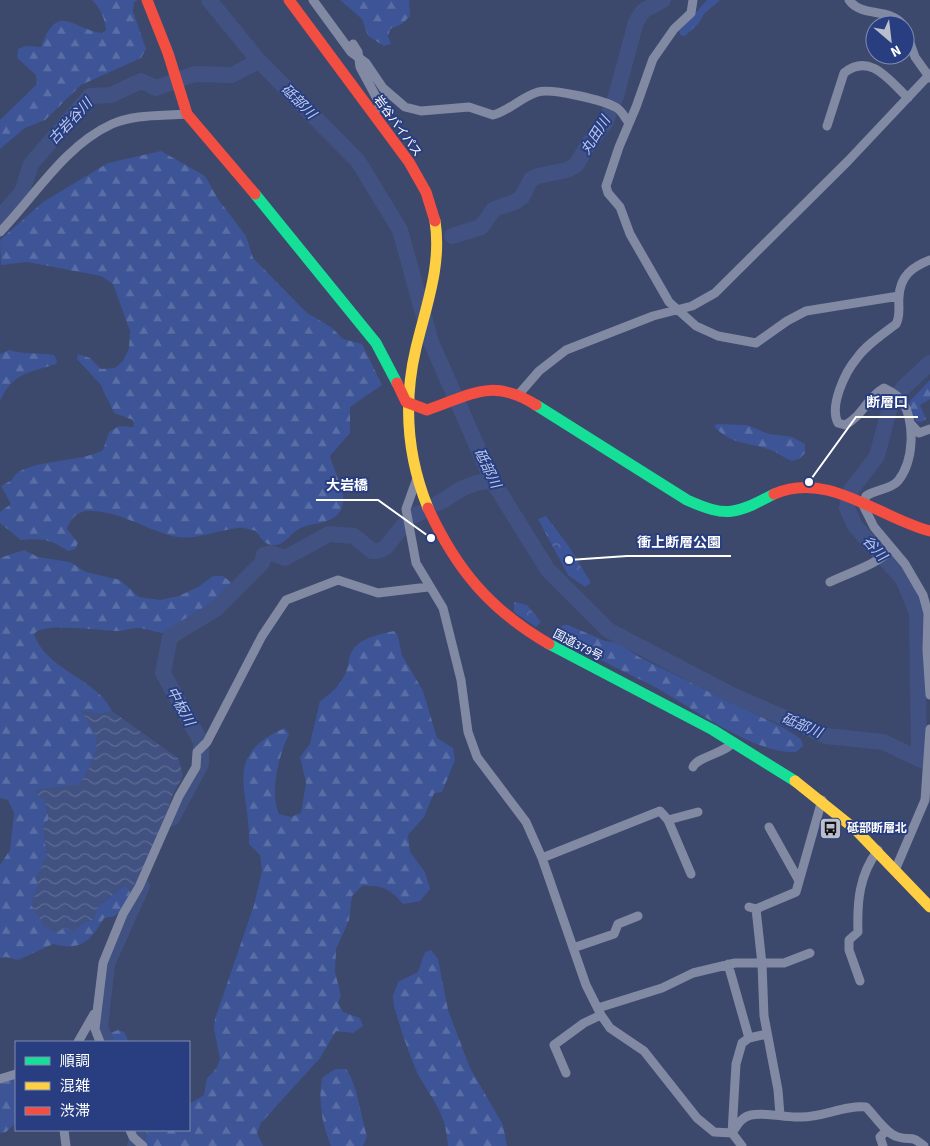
<svg xmlns="http://www.w3.org/2000/svg" width="930" height="1146" font-family="'Source Sans 3','Noto Sans JP',sans-serif">
<style>
.forest{fill:url(#forest-firs)}
.park{fill:url(#park-crowns)}
.water{fill:url(#water-waves)}
.lines{fill:none;stroke-linecap:round;stroke-linejoin:round}
.river{stroke:#415181;stroke-width:16}
.street{stroke:#8289a2;stroke-width:9}
.fast{stroke:#16e098;stroke-width:11}
.slow{stroke:#ffcf43;stroke-width:11}
.jam{stroke:#f24e42;stroke-width:11}
.labels{text-anchor:middle;stroke-width:4;stroke-linejoin:round;paint-order:stroke}
.street-label{font-size:12px;fill:#fff;stroke:#283e80}
.poi-label{font-size:12px;font-weight:bold;fill:#fff;stroke:#283e80;text-anchor:start}
.water-label{font-size:14px;font-style:italic;fill:#bbc9ed;stroke:#283e80}
.leader{fill:none;stroke:#fff;stroke-width:2}
.callout-dot{fill:#fff;stroke:#283e80;stroke-width:2}
.callout-label{font-size:14px;text-anchor:middle;font-weight:bold;fill:#fff;stroke:#283e80;stroke-width:4;stroke-linejoin:round;paint-order:stroke}
</style>
<defs>
<pattern id="forest-firs" width="22" height="20" patternUnits="userSpaceOnUse" patternTransform="scale(1.25)"><rect width="22" height="20" fill="#3d5496"/><path d="M5 1l3.5 6h-7zM16 11l3.5 6h-7z" fill="#5a6ea6"/></pattern>
<pattern id="park-crowns" width="20" height="18" patternUnits="userSpaceOnUse" patternTransform="scale(1.25)"><rect width="20" height="18" fill="#3d5496"/><path d="M2 6a3 3 0 1 1 6 0M12 15a3 3 0 1 1 6 0" fill="none" stroke="#5a6ea6"/></pattern>
<pattern id="water-waves" width="16" height="10" patternUnits="userSpaceOnUse" patternTransform="scale(1.25)"><rect width="16" height="10" fill="#415181"/><path d="M0 5q4-4 8 0t8 0" fill="none" stroke="#5e6b94"/></pattern>
</defs>
<rect width="100%" height="100%" fill="#3c486c"/>
<path class="forest" d="M92,0h46l-4,2 -1,9 13,38 -5,9 -60,27 -36,35 -20,8 -25,21v-29l37,-36 -1,-9 -19,-17 1,-9 8,-3 15,1c17,-47 32,-17 61,-14l4,-3c-1,-12 -6,-22 -14,-30z
M340,0h69l1,16 -8,8 -12,5 -2,8 3,7 -7,2 -16,-10 -6,-17z
M707,0h13l-16,14 -5,9 -14,13 -5,-1 -1,-4z
M161,151l44,25 13,23 28,37 7,22 54,55 24,14 12,12 19,5 20,41 -32,22v26l-20,23c4,16 15,31 13,47 -4,23 -30,18 -44,26 -10,5 -13,16 -25,16 -10,0 -13,-7 -18,-14 -5,-1 -13,-4 -18,-3 -20,2 -40,12 -61,9 -29,-6 -58,-27 -88,-26 -12,0 -19,8 -22,18l11,14 -3,6 -7,2c-18,-12 -26,-13 -47,-11l-21,-17v-11l11,-8 -10,-18 11,-6c8,-21 70,-17 91,-30l6,-18 10,-6 15,1 -1,-7 -19,-7 -13,-28 -24,-26 1,-5 12,4 11,11 14,-1 8,-7 6,-13 1,-17 -17,-47 -12,-8 -74,-14 -26,3 -1,-25 43,-38 65,-39z
M9,350c15,5 29,2 45,5l3,5 -1,4c-27,9 -43,8 -56,37v-47z
M930,380v19l-10,6 6,14 -5,3 -5,-1 -6,-12v-8z
M717,424l30,1 22,9 23,3 13,7v9l-6,6 -7,2c-8,-3 -14,-8 -21,-11 -22,-8 -41,-5 -57,-24z
M24,550l14,7 32,5 16,10 34,8 19,17 21,3 19,-4 19,-9 15,-11h10l9,7 -1,6c-16,13 -33,37 -54,42 -20,5 -21,-1 -37,-3 -6,-1 -13,2 -19,3 -19,1 -76,-10 -87,3 12,36 62,44 78,77l-12,3 -19,-3 14,20 3,20 -18,33 -35,17 4,18 -6,7 4,30 -10,20 1,10 -7,19 43,27 8,-9 11,-3 5,-13 27,-22 6,8 -6,12 -10,11 -11,2c-14,24 -23,33 -51,26l-35,16 -12,-3 -6,1v-93l10,-15 4,-37 -6,-13 -8,-2v-240z
M563,625h5l37,16 14,2 20,14 145,71 17,11 2,7 -7,6c-41,3 -106,-46 -143,-66 -32,-16 -64,-30 -93,-52v-6z
M394,631l4,5 4,19 21,36 14,47 16,10 2,12 -13,32 -8,1 -10,24 -16,18 2,17 15,20 5,17 -10,12 -17,3c-13,-15 -20,-19 -41,-18l-10,10 -3,24 -13,29 -1,23 6,24 -3,7 5,9 17,6 3,8 -10,7 -17,-2 -16,27 -59,65 -4,10 6,13h-116l-4,-8 -1,-8h47v-26l15,-9 3,-17 9,-9 4,-10 -6,-30 1,-10 39,-114 8,-34 -2,-16 -11,-11c2,-53 -29,-88 36,-116l4,6c-10,21 -20,59 -10,80l12,3 10,-4 5,-30 -6,-26 10,-13 10,-43c10,-6 22,-18 26,-29 3,-8 2,-18 9,-25 9,-10 26,-13 39,-16z
M431,950l7,9 10,51 22,58 33,57 4,21h-59c-2,-32 -14,-44 -29,-70 -6,-11 -27,-68 -26,-80 1,-4 4,-10 5,-14l20,-10 7,-20z
M118,1030l6,2 5,10h-19l-2,-8z
M335,1069h11c11,14 15,48 21,67l-4,10h-32c-9,-22 -13,-44 -9,-68z
M16,1078v45l-10,9 -6,1v-49z"/>
<path class="park" d="M546,516l22,29 23,38 -6,4 -17,-12 -30,-56z
M514,602l13,3 14,17 -5,5 -22,-15z"/>
<path class="water" d="M80,710l20,4 12,-3 67,48 4,17 -10,18 -22,64 -20,35 -6,-8 -27,22 -5,13 -11,3 -8,9 -9,-4 -8,5 -13,-7 -13,-21 7,-19 -1,-10 10,-20 -4,-30 6,-7 -4,-18 -12,-11 47,-6c19,-35 25,-39 0,-74z"/>
<g class="lines">
<path class="river" d="M209,0l50,61 99,100 42,69 31,112 61,138 56,90 60,60 124,65 94,41 57,6 47,22
M0,217l22,-25 9,-28 59,-68 21,-1 30,-14 15,7 39,-14 37,1 27,-14
M452,236l29,-9 13,-18 21,-7 7,-5 9,-18 7,-3 29,-6 9,-5 14,-23 15,-19 11,-27 20,-74 7,-11 20,-11
M438,503c9,-3 12,-8 20,-12 11,-7 22,-9 34,-11
M412,516l8,-3
M919,757l-2,-144 -14,-34 -48,-53 -8,-18 4,-18 26,-34 14,-53 13,-16 26,-24
M172,818l29,-54v-22l-38,-69 7,-36 46,-28 46,-46 2,-8 7,-2 14,5 44,-24 25,2 18,15h6l7,-3 18,-22
M106,1042l-6,-15 7,-63 35,-78
M135,1146l4,-11 -3,-5"/>
<path class="street" d="M313,0l38,52 15,11 17,25 22,19 16,4 48,-4 24,8c16,-4 28,-18 45,-23 13,-4 66,8 79,16 5,3 8,10 12,15
M693,0l-2,13 -17,16 -21,30 -17,48 -17,40 -13,39 2,7 12,14 10,27 39,68 27,24 22,10 38,7 31,-22 19,-10 93,-15
M849,0c13,18 40,7 54,25
M905,29l10,28 15,21
M353,44l5,8 2,15 21,39 -9,7
M827,126l17,-53c26,-21 45,7 64,25
M0,232c35,-36 64,-86 112,-108 22,-10 51,-8 75,-10
M930,260c-18,7 -30,16 -31,37 -1,10 2,18 -3,27 -13,10 -30,21 -39,34 -12,14 -28,48 -19,65l7,2c18,-9 22,-28 39,-37 6,3 15,8 19,14 12,22 11,59 -5,79 -8,9 -22,8 -32,15l-3,9 11,22 31,37 18,31 5,18 -1,37 3,45
M519,394l20,-23 27,-21 87,-34 39,-10 23,-13 133,-132 82,-87
M910,423l9,10 11,-4
M416,481l-10,28 10,54 27,45 18,72 7,52 9,25 49,65 16,36 44,127 15,30 9,13 34,23 53,67 17,14 18,1
M830,582c21,-10 46,-17 62,-33
M693,767c5,-11 31,-13 41,-25
M668,820l30,-8
M769,827l29,52
M542,858l118,-47 8,9 23,54
M896,868l29,-68 5,-71
M749,907l7,2 40,-17 26,-92
M756,909l6,55 2,52 14,74 2,25
M573,948l41,-14 4,-10 20,-8
M728,964l21,74
M860,981l-11,-31v-10l9,-8c-1,-30 1,-57 20,-82
M598,1008l64,-20 31,-15 42,-10h49l26,-10
M78,1042l16,-28
M100,1042l-5,-13 8,-66 20,-49 16,-27 40,-91 17,-29 1,-15 10,-10 55,-106 24,-36 52,-20 40,13 50,-6
M566,1073l-12,-28 30,-22 17,-8
M0,1079l16,-5
M64,1130l2,16
M130,1130l3,7 10,9
M732,1133c5,-7 9,-16 19,-18 16,-3 34,3 50,2 23,0 43,-12 65,-10 9,9 20,27 32,30 14,4 12,-3 26,9
M742,1146l-10,-13 4,-69 6,-21 7,-5 18,-4
M883,1146l-3,-9 7,-7"/>
<path class="fast" d="M255,194l121,149 21,40
M536,405l151,95c40,18 49,14 87,-6
M549,644l164,86 82,51"/>
<path class="slow" d="M428,508c-21,-52 -25,-105 -12,-160 10,-42 26,-83 19,-127
M795,781l61,49 74,77"/>
<path class="jam" d="M147,0l21,53 19,61 68,80
M289,0l120,162 17,30 9,29
M397,383l9,19 21,8c44,-15 65,-33 109,-5
M774,494c54,-24 105,24 156,37
M428,508c28,61 62,102 121,136"/>
</g>
<defs>
<symbol id="bus-square" viewBox="-11 -11 22 22"><rect x="-9" y="-9" width="18" height="18" rx="4" fill="#bbbfcc" stroke="#283e80"/><path d="M-5-6H5V4H4V6H2V4H-2V6H-4V4H-5ZM-3.5-4V0h7V-4ZM-3.5 1.2v1.5H-2V1.2ZM2 1.2v1.5H3.5V1.2Z" fill="#111"/></symbol>
</defs>
<g fill-rule="evenodd">
<use href="#bus-square" x="818" y="816" width="25" height="25"/>
</g>
<g class="labels">
<g class="street-label">
<text transform="translate(398 126) rotate(54)" y="4">岩谷バイパス</text>
<text transform="translate(578 645) rotate(27)" y="4">国道379号</text>
</g>
<g class="poi-label">
<text x="847" y="832">砥部断層北</text>
</g>
<g class="water-label">
<text transform="translate(299 101) rotate(45)" y="5">砥部川</text>
<text transform="translate(70 121) rotate(-47)" y="5">古岩谷川</text>
<text transform="translate(595 135) rotate(-58)" y="5">丸田川</text>
<text transform="translate(488 468) rotate(64)" y="5">砥部川</text>
<text transform="translate(875 548) rotate(48)" y="5">谷川</text>
<text transform="translate(181 706) rotate(61)" y="5">中板川</text>
<text transform="translate(802 725) rotate(23)" y="5">砥部川</text>
</g>
</g>
<path class="leader" d="M809 482L856 417H918M431 538L378 500H316M569 560L627 556H731"/>
<g class="callout-dot">
<circle cx="809" cy="482" r="5"/>
<circle cx="431" cy="538" r="5"/>
<circle cx="569" cy="560" r="5"/>
</g>
<g class="callout-label">
<text x="887" y="407">断層口</text>
<text x="347" y="490">大岩橋</text>
<text x="679" y="547">衝上断層公園</text>
</g>
<rect x="15" y="1041" width="175" height="90" fill="#283e80" stroke="#7e8bb3"/>
<rect x="25" y="1057" width="25" height="8" fill="#16e098" stroke="#7e8bb3"/>
<text x="60" y="1066" font-size="15" fill="#ffffff">順調</text>
<rect x="25" y="1082" width="25" height="8" fill="#ffcf43" stroke="#7e8bb3"/>
<text x="60" y="1091" font-size="15" fill="#ffffff">混雑</text>
<rect x="25" y="1107" width="25" height="8" fill="#f24e42" stroke="#7e8bb3"/>
<text x="60" y="1116" font-size="15" fill="#ffffff">渋滞</text>
<g transform="translate(890 40) rotate(152)"><circle r="24" fill="#283e80" stroke="#7e8bb3"/>
<path d="M0-4L9 19L0 12L-9 19Z" fill="#bbbfcc"/>
<text y="-8" font-size="14" font-weight="bold" text-anchor="middle" fill="#ffffff">N</text>
</g>
</svg>
